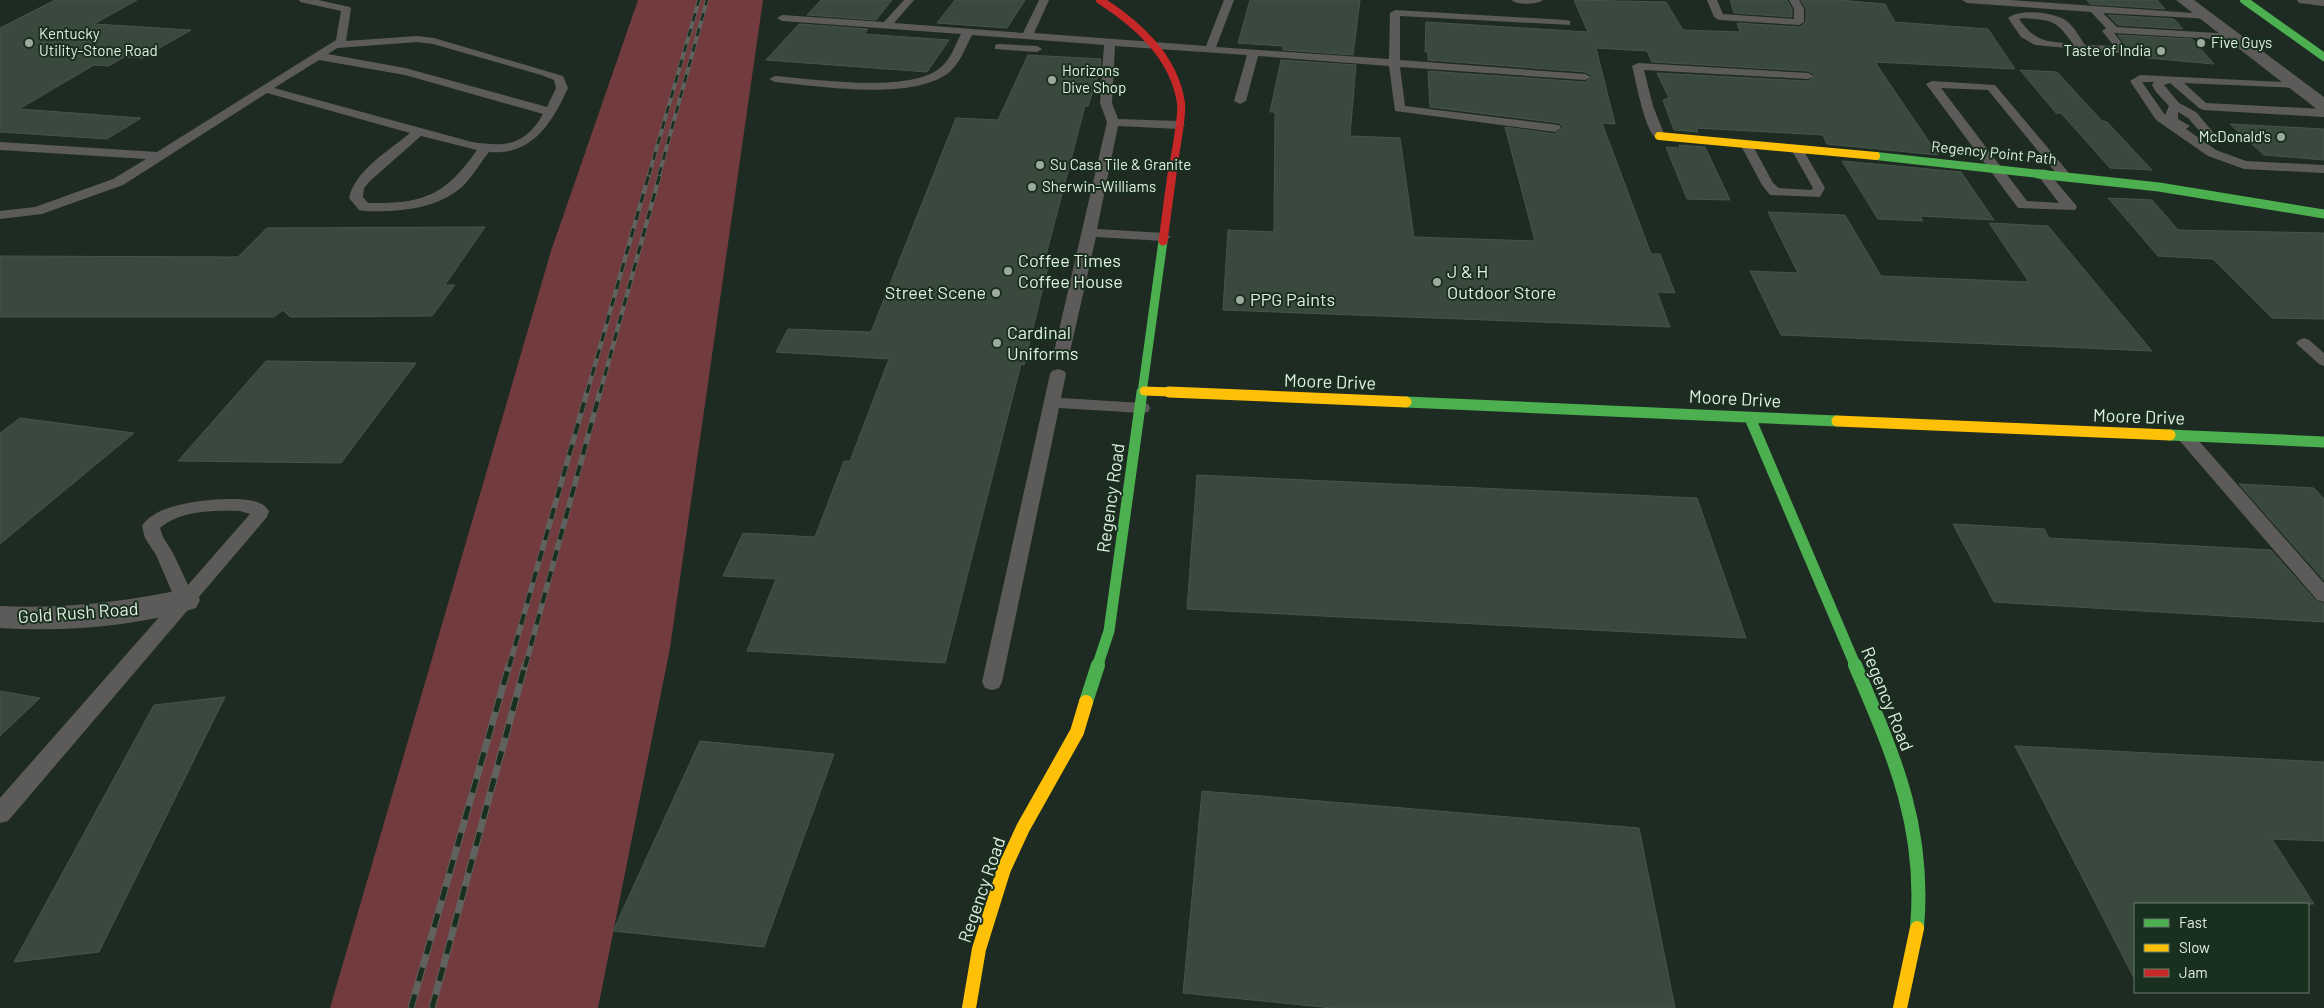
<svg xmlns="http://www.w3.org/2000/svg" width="2324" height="1008" font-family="Barlow,sans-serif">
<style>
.forest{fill:#723b3e}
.building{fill:#39493d;stroke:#48534b}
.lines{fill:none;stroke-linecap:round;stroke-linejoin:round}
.lane{fill:#5d5b59;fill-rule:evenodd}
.street{fill:#5d5b59;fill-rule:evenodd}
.fast-far3{stroke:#4caf50;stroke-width:8}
.fast-far2{stroke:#4caf50;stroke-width:9}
.fast-far1{stroke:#4caf50;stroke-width:11}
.fast{stroke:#4caf50;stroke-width:14}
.slow-far3{stroke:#ffc107;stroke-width:8}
.slow-far2{stroke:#ffc107;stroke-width:9}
.slow-far1{stroke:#ffc107;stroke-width:11}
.slow{stroke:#ffc107;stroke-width:14}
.jam-far1{stroke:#c62828;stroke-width:8}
.jam{stroke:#c62828;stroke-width:9}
.rail-far3-casing{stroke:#5f625e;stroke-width:4}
.rail-far2-casing{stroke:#5f625e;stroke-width:4.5}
.rail-far1-casing{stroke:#5f625e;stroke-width:5.5}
.rail-casing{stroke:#5f625e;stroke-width:7}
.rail-far3{stroke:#19301f;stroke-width:2.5;stroke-dasharray:8;stroke-linecap:butt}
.rail-far2{stroke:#19301f;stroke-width:3;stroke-dasharray:9;stroke-linecap:butt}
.rail-far1{stroke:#19301f;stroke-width:4;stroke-dasharray:11;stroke-linecap:butt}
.rail{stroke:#19301f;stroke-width:5;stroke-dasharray:14;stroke-linecap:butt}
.poi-dot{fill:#9daa9f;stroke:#19301f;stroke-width:2}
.labels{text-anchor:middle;stroke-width:4;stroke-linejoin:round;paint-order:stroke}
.far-poi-label{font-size:15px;fill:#e1efe3;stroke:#19301f;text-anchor:start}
.far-street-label{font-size:15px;fill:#e1efe3;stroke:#19301f}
.poi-label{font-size:18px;fill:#e1efe3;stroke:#19301f;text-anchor:start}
.street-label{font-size:18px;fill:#e1efe3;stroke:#19301f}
</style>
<rect width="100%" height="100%" fill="#1e2b22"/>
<path class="forest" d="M638,0h125l-93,648 -72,360h-268l221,-757z"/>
<path class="building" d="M55,0h82l-43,24 97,6 -49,28 -18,-1 -15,9 -15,-1 -75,44 122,9 -34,21 -107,-7v-104z
M821,0h71l-16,20 -69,-5z
M955,0h70l-18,28 -70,-5z
M1250,0h110l-7,55 -70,-5v-4l-45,-3z
M1574,0l92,2 17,28 57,2 -3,-9 63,4 6,-5v-13l-5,-9h37l47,4 10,18 93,7 27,40 -140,-7 63,93 -111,-11 -4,-9 -127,-7 2,4 -24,-2 -11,-30 6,-2 -12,-25 151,8 8,-6 -8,-4 -156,-9 -5,-11 -51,-3 19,76 -13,-1 49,131h9l15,39 -18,-1 13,35 -447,-17 5,-80 46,2 1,-120h-5l11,-52 75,5 -6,71 50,2 14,99 121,4 -30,-114 50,7 8,-7 -4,-4 -129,-16 -2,-36 157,11 8,-6 -8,-4 -157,-12v-8h-3l1,-30 162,10z
M1730,0h57l5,9v8l-58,-4z
M2087,0h70l8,9 -75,-5z
M2108,15l66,4 9,10 -65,-4z
M799,24l69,5 -4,5 85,6 -22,32 -161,-12z
M2118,35l74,4 22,25 -67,-6 -17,-7z
M1028,55l73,4 -1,11 -12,36h-3l-40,153h5l-26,106 -3,-1 -76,299 -198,-12 29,-72 -53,-3 20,-43 72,4 29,-76h6l39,-102 -113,-7 12,-23 83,3 85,-214 42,2z
M2020,70l37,2 45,49 5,1 45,48 -42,-2 -49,-55h-5z
M2230,124l94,5v31l-60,-5z
M1679,145l26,2 25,53 -43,-1 -21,-52 14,1z
M1842,161l119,11 33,48 -74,-4 3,5 -45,-2z
M2108,198l44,2 26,30 146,3v86l-52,-1 -59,-59 -55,-3z
M1768,212l77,3 36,61 148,6 -40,-59 59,3 104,125 -371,-16 -31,-64 48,2z
M485,227l-40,58h10l-23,31 -142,1 -7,-7 -9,7h-274v-61l238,1 29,-29z
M266,361l150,2 -75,100 -163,-2z
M20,418l114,15 -134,111v-111z
M1197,475l500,23 49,140 -559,-29z
M2239,484l75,4 10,11v81z
M1953,524l91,5 5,9 222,12 45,51 8,3v18l-330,-20z
M0,691l40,7 -40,38z
M225,697l-126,255 -85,10 140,-257z
M700,741l134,13 -70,193 -151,-16z
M2015,746l309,16v79l-52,-2 42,65h-179v76z
M1202,791l437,37 36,180h-343l-149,-15z"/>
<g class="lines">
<path class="lane" d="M299,0h19l32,7 1,2 -5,32 71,-5 17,2 129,38 5,12c-16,35 -36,68 -79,64 -9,11 -16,24 -26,34 -27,24 -65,26 -99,25l-5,-1 -10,-12c6,-28 40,-47 61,-65l-143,-40 -144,92 -81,29 -42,5v-8l35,-4 78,-28 33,-20 -146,-9v-8l157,10 179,-112 5,-29 -41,-9zM417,42l16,2 108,31 13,5 2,8 -9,19 -142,-39 -77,-14 9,-6zM319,60l86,15 138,39c-18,32 -38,33 -71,28l-198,-54zM421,136l56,14c-32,46 -54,54 -109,53l-5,-6 1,-9 6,-7z
M904,0h10l-20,23 129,10 16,-33h10l-15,33 172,13 18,-46h10l-18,47 173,12 1,-46 5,-3 171,10 4,1v4l-170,-9v44l185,14 6,3 -6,3 -185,-13 5,39 154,19 2,3 -6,4 -160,-21 -6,-45 -131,-10 -12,45 -6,3 -6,-3 13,-46 -132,-9 -3,57 6,16 61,2 6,4 -6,4 -61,-3 -21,103 67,4 7,4 -7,4 -68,-4 -27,119 -3,3h-10l-3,-3 54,-234 -7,-19 4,-58 -132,-10c-7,13 -13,31 -25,39 -39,27 -127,12 -172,8l-6,-3 6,-3c39,3 137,18 166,-9 10,-8 14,-22 20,-33l-179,-13 -5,-3 5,-3 102,7z
M1511,0h32c-6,5 -26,5 -32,0z
M1707,0h10l6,14 71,5v-10l-5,-9h10l5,9v13l-5,3 -80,-5 -5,-3z
M1962,0h48l197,14 5,3 -1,2 -108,-6 14,14 116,7 5,3 -5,3 -119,-7 11,14 -2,5 -4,1 -84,-8 -14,-8 -13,-19c11,-10 49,-6 60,4 7,6 12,16 17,23l29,1 -12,-15 4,-3 -15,-16 -124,-9zM2023,18c30,3 32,1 50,26 -27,-3 -37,-1 -54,-25z
M999,44l38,2 5,3 -5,3 -42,-3v-4z
M1638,63l170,10 6,3 -6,3 -164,-9 9,36 12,30 -6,4c-14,-4 -23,-60 -27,-74z
M2140,75l161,8 2,2 -2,2 -4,1 -113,-5 22,20 118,6v8l-121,-7 -4,-2 -29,-25 -6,2 15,18 17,9 22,26 -2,3h-8l-20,-23 -10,-6v7l12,7 -4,3 30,21 30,11 78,4v8l-80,-4 -36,-13 -52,-36 -26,-39zM2142,82h12l-2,3 4,7 13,14 -4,9z
M1932,81l63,4 74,88 2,3 -2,3h-8l-73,-89 -47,-2 86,113 32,2 -23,-30 6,-4 4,1 29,34 2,3 -2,3 -57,-2 -92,-124z
M1746,140l6,4 21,39 6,5 32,2 2,-2 -22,-39 6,-4 4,1 24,42 -5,9 -50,-2 -8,-10 -22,-41z
M2304,338l5,2 15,13v13l-5,-2 -20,-18 -3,-3 3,-3z
M1058,369l6,2 2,3 -5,24 81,5 6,1 2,4 -2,4 -6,1 -83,-5 -57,274 -3,6 -7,2 -7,-2 -3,-6 68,-308 2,-3z
M2185,431l6,1 133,151v19l-7,-2 -138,-160 -2,-4 2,-4z
M226,499c13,0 35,-1 43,12l-2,6 -259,304 -8,2v-25l175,-199 -19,-44 -11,-17 -3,-12c13,-22 61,-26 84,-27zM240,511l10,3 -62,71 -15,-32 -10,-16 -3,-9c20,-18 56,-18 80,-17z"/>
<path class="street" d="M2176,0h18l130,97v15l-6,-2z
M2297,0h27v6l-25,-3z
M185,589l11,3 4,8 -4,8c-63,19 -131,24 -196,20v-22c63,3 123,-4 185,-17z"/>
<path class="fast-far3" d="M2244,0l80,57
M1876,156l173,19"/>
<path class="fast-far2" d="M2038,174l121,13 165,27
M1142,393l21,-152"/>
<path class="fast-far1" d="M1406,402l431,19
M1750,418l106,249
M2170,435l154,7
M1097,667l12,-36 33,-239"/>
<path class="fast" d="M1855,665c39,91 71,162 62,263
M1086,702l12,-37"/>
<path class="slow-far3" d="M1659,136l217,20"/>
<path class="slow-far2" d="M1144,391l55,2"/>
<path class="slow-far1" d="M1169,392l237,10
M1837,421l333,14"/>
<path class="slow" d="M969,1008l10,-59 25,-80 19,-41 54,-96 9,-30
M1900,1008l17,-80"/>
<path class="jam-far1" d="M1100,0c37,24 74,56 81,103 2,14 -7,55 -9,72"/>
<path class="jam" d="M1163,241l9,-67"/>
<defs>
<path id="rail-far3" d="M649,175l50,-175
M659,175l48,-175"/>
<path id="rail-far2" d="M587,393l62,-219
M600,393l60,-219"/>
<path id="rail-far1" d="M509,667l78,-275
M525,667l75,-275"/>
<path id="rail" d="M411,1008l98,-343
M432,1008l93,-343"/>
</defs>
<use href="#rail-far3" class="rail-far3-casing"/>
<use href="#rail-far2" class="rail-far2-casing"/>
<use href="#rail-far1" class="rail-far1-casing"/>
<use href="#rail" class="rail-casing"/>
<use href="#rail-far3" class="rail-far3"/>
<use href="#rail-far2" class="rail-far2"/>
<use href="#rail-far1" class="rail-far1"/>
<use href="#rail" class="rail"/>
</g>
<g class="poi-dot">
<circle cx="29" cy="43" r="5"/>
<circle cx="2201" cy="43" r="5"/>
<circle cx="2161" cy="51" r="5"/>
<circle cx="1052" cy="80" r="5"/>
<circle cx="2281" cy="137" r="5"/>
<circle cx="1040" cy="165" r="5"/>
<circle cx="1032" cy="187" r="5"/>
<circle cx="1008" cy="271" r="5"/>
<circle cx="1437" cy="282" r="5"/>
<circle cx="996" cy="293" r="5"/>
<circle cx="1240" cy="300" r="5"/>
<circle cx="997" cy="343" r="5"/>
</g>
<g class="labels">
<g class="far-poi-label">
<text x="39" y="39">Kentucky<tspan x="39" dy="17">Utility-Stone Road</tspan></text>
<text x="2211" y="48">Five Guys</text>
<text x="2151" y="56" text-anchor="end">Taste of India</text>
<text x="1062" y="76">Horizons<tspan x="1062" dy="17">Dive Shop</tspan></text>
<text x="2271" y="142" text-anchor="end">McDonald's</text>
<text x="1050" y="170">Su Casa Tile &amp; Granite</text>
<text x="1042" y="192">Sherwin-Williams</text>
</g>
<g class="far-street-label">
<text transform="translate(1994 153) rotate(6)" y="5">Regency Point Path</text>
</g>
<g class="poi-label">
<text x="1018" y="267">Coffee Times<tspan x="1018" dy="21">Coffee House</tspan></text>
<text x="1447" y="278">J &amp; H<tspan x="1447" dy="21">Outdoor Store</tspan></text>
<text x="986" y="299" text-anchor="end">Street Scene</text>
<text x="1250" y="306">PPG Paints</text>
<text x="1007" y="339">Cardinal<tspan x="1007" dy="21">Uniforms</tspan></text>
</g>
<g class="street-label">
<text transform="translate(1330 382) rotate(2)" y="6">Moore Drive</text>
<text transform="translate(1735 399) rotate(3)" y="6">Moore Drive</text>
<text transform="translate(2139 417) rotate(2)" y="6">Moore Drive</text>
<text transform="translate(1111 498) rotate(-82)" y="6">Regency Road</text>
<text transform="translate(78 613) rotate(-4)" y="6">Gold Rush Road</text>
<text transform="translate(1887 699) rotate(68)" y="6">Regency Road</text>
<text transform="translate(982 890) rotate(-71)" y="6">Regency Road</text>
</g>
</g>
<rect x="2134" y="903" width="175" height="90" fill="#19301f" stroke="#697c6d"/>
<rect x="2144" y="919" width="25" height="8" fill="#4caf50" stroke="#697c6d"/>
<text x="2179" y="928" font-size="15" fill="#e1efe3">Fast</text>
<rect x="2144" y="944" width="25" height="8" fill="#ffc107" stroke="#697c6d"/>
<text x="2179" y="953" font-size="15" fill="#e1efe3">Slow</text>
<rect x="2144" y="969" width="25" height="8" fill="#c62828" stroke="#697c6d"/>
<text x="2179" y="978" font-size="15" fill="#e1efe3">Jam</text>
</svg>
